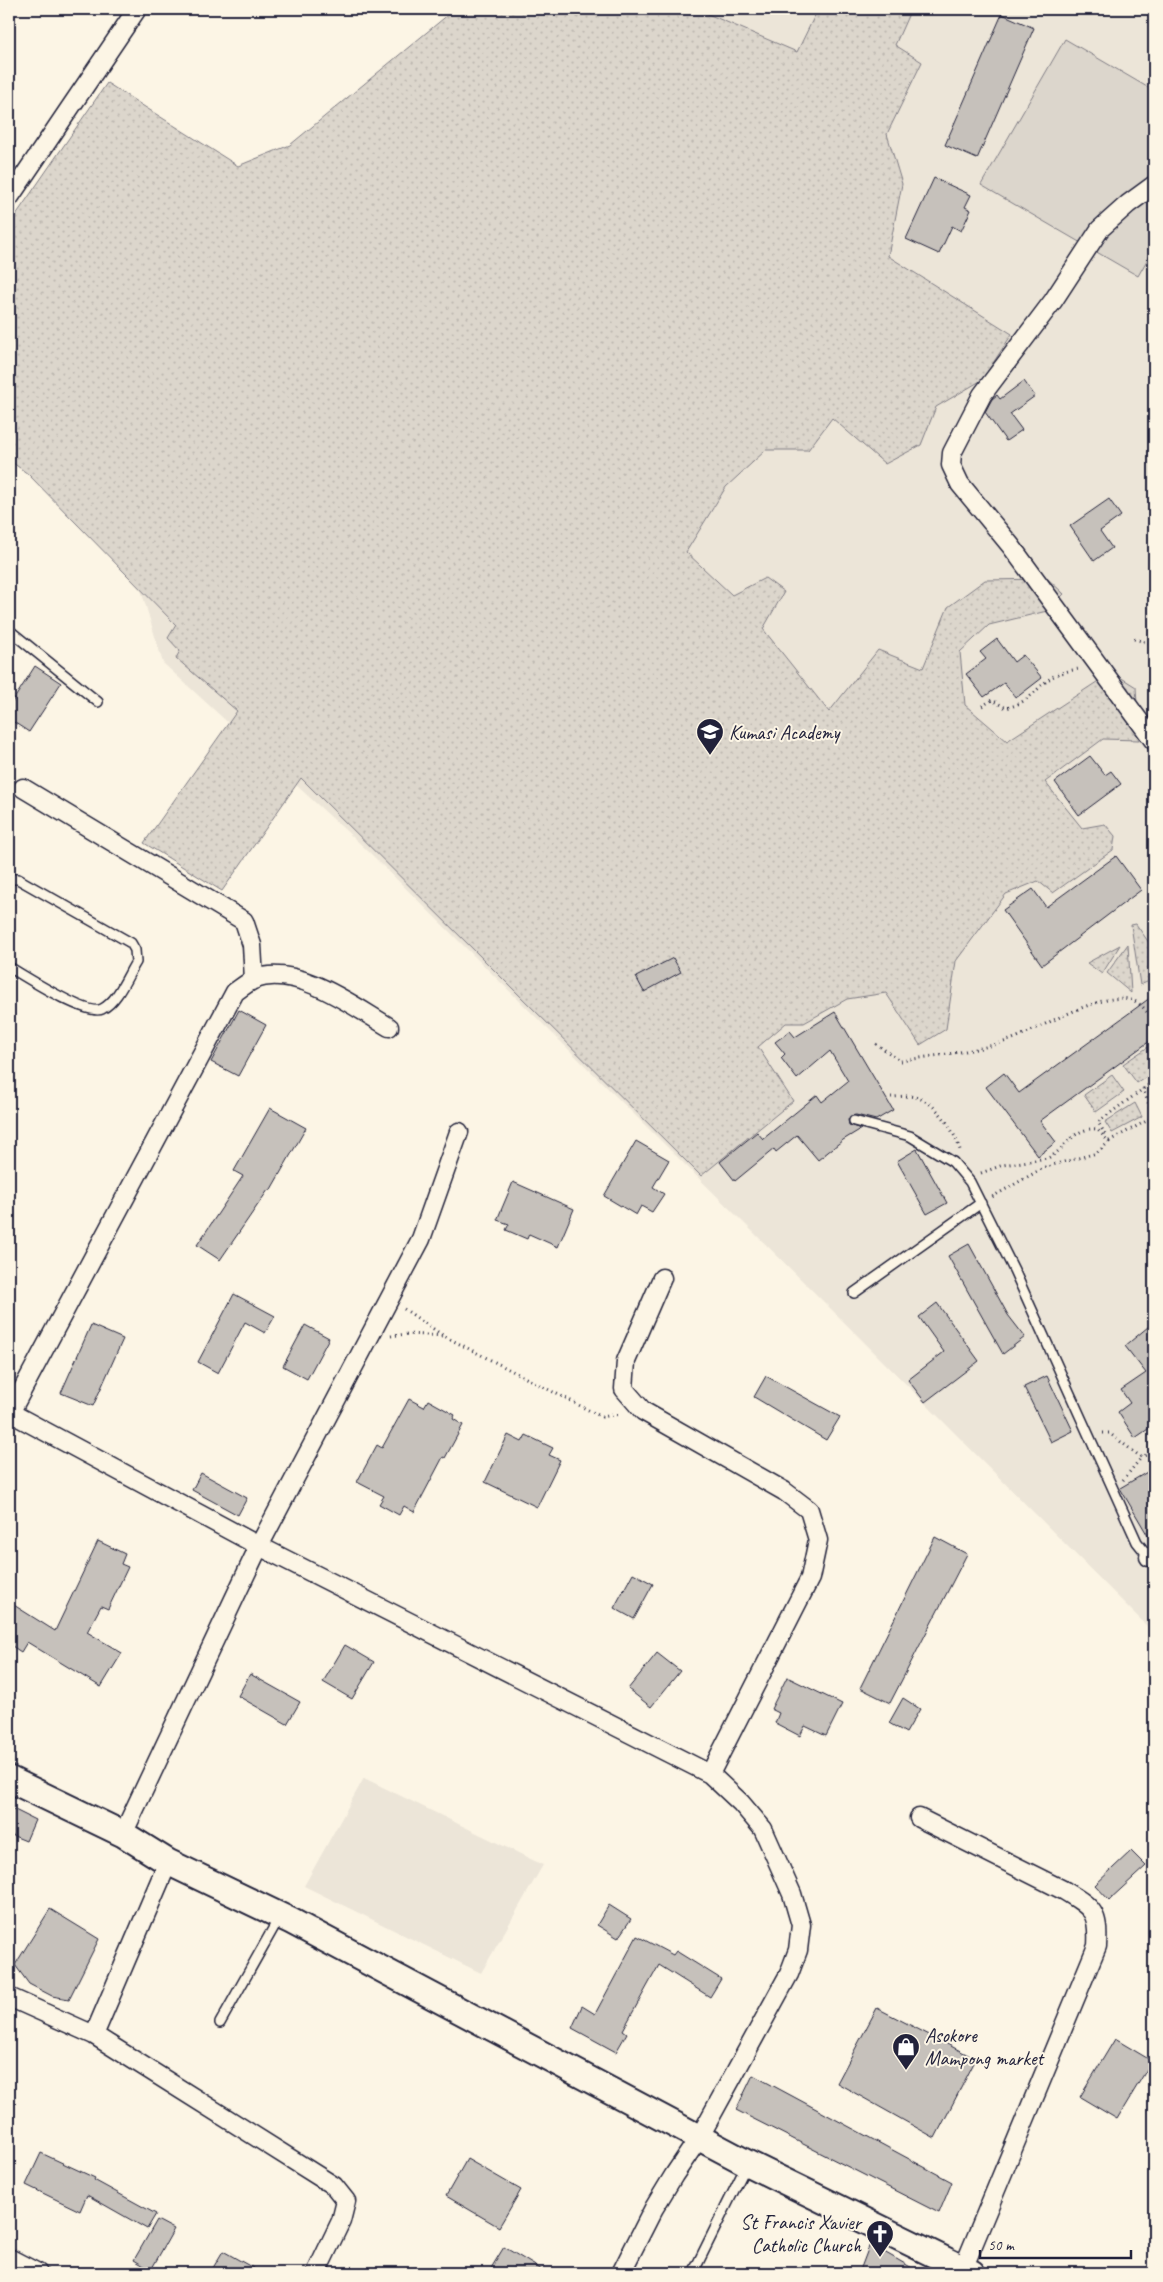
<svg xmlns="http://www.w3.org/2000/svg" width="1163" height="2282" font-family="Caveat,sans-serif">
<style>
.built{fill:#ece5d8}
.grass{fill:url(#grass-dots);stroke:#7f7c84}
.pitch{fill:#dcd6cc;stroke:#7f7c84}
.building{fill:#c6c1bb;stroke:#22223b}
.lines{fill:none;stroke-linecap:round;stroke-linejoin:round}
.lane-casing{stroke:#22223b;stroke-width:12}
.street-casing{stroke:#22223b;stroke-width:21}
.secondary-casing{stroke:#22223b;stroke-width:29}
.path{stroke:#22223b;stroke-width:3;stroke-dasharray:1 4;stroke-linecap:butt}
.lane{stroke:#fcf5e5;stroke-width:9}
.street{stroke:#fcf5e5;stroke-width:18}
.secondary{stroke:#fcf5e5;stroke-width:25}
.labels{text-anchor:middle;stroke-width:4;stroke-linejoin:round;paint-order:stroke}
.poi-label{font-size:20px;fill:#22223b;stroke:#fcf5e5;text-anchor:start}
</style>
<defs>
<pattern id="grass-dots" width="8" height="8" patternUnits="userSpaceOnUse" patternTransform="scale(1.25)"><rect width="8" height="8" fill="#dcd6cc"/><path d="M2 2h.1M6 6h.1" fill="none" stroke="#bcb7b0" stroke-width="1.8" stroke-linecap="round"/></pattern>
</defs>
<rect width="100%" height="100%" fill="#fcf5e5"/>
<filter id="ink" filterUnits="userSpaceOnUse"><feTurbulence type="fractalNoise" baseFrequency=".02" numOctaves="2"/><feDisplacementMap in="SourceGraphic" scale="10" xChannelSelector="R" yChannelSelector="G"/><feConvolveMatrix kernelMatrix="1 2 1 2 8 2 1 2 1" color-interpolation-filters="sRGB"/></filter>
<g filter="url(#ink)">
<path class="built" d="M458,9h696v1624l-325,-326 -462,-457 -204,-187 -25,-83z
M364,1778l179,87 -62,108 -177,-87z"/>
<path class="grass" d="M455,9h241l101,43 21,-43h93l-16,36 27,17 -35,72 15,50 -14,72 124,78 -30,46 -46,27 -15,38 -36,19 -53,-46 -24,32h-42l-40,37 -40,65 46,43 33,-17 19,14 -21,37 66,83 49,-62 45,18 25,-61 37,-27 63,-1 16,15 -17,17 -58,14 -29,27 5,53 42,36 105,-69 24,15 3,53 -36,-1 -58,43 37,46 23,-4 10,12 -2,14 -60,43 -15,-12 -32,13 -50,67 -10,68 -26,16 -34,-52 -39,6 -43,24h-18l-28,24 35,54 -92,75 -400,-398 -79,113 -78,-48 93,-132 -61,-53 4,-7 -12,-13 8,-13 -148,-151 -19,-14v-235l98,-142 131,83 52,-21z
M1136,924l18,26v29l-14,6 -9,-60z
M1128,944l3,49 -24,-20z
M1120,945l-18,29 -15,-11z
M1154,1043v29l-17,11 -14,-19z
M1112,1075l12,17 -28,20 -12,-17z
M1135,1103l7,14 -30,16 -7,-11z"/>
<path class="pitch" d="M1065,39l89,52v157l-16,28 -157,-91z"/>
<path class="building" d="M1002,14l32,14 -57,131 -32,-14z
M934,178l37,17 -6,12 6,3 -10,21 -9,-5 -13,28 -33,-15z
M1024,381l11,15 -25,18 12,16 -16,11 -21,-29 7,-13 5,-4 3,4z
M1109,499l12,17 -21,15 12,17 -18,13 -24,-35z
M997,639l17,23 9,-7 19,23 -26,20 -12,-15 -20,14 -18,-23 20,-15 -6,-7z
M35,666l26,17 -32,49 -20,-13v-12z
M1090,756l15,19 6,-4 10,13 -42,31 -24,-33z
M1116,856l25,34 -99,75 -39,-55 30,-21 13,18z
M673,958l8,14 -37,20 -8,-15z
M1154,995v43l-114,83 16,21 -18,14 -52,-69 18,-14 15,20z
M239,1010l27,15 -28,51 -27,-14z
M835,1012l58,98 -17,10 -20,-5 -6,1 -2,4 1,5 12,4 -18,11 -25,20 -21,-25 -21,17 -2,-3 -39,32 -15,-19 37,-30 6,7 54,-44 5,7 26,-21 -18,-30 -33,28 -16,-21 4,-4 -10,-12 15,-11 5,6z
M270,1108l36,20 -36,63 -2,-1 -48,70 -23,-15 46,-69 -9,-5z
M636,1141l33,19 -16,27 11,7 -12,18 -11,-6 -5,9 -32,-19z
M917,1149l30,54 -20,11 -30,-53z
M513,1182l61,27 -16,38 -29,-13 -2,5 -21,-9 3,-6 -12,-4z
M969,1244l39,71 17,22 -22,17 -55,-98z
M234,1294l41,22 -10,17 -20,-11 -27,51 -20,-11z
M937,1303l42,58 -54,41 -17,-22 36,-28 -25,-35z
M1154,1322v103l-19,13 -17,-26 12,-9 -9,-13 25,-17 -21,-27z
M91,1325l32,14 -30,67 -32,-13z
M305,1325l24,13 -22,41 -24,-13z
M766,1376l74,41 -14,23 -72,-43z
M1047,1376l26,55 -22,11 -27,-55z
M409,1399l15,8 4,-7 27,15 -2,4 10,6 -18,33 -2,-1 -29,55 -10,-6 -5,9 -20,-11 5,-8 -27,-14 20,-37 5,3z
M508,1435l14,7 4,-7 27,13 -4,7 11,5 -23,47 -52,-25z
M1154,1468v78l-34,-58z
M201,1473l46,25 -9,17 -46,-25z
M935,1537l32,17 -77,149 -30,-15z
M98,1541l27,13 -4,10 7,3 -20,42 -7,-3 -14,26 35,21 -21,34 -74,-45 -6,10 -12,-8v-42l46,29z
M633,1573l20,11 -19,35 -20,-11z
M345,1645l29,17 -22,37 -29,-17z
M657,1653l23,18 -29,36 -23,-18z
M250,1674l50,28 -13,22 -49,-28z
M787,1677l55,27 -16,32 -21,-10 -5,10 -25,-13 4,-10 -8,-4z
M903,1698l17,11 -14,24 -17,-10z
M9,1807l26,13 -9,21 -17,-7z
M1131,1851l15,15 -37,34 -14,-15z
M609,1905l22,14 -13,19 -21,-13z
M50,1909l49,30 -30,60 -17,-3 -23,-12 -14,-19z
M637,1936l36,19 3,-4 45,28 -11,18 -51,-32 -36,65 4,3 -11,19 -44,-24 10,-22 13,8z
M877,2008l99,51 -41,79 -98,-55z
M1115,2039l37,22 -35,58 -37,-22z
M753,2075l199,107 -13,31 -203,-103z
M41,2153l54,25 -1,2 62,34 -9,15 -60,-34 -7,16 -54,-26z
M467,2159l54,31 -22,37 -53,-31z
M157,2220l17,9 -23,41 -17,-10z
M870,2244l51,29h-62z
M504,2247l43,26h-59z
M223,2251l39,22h-52z"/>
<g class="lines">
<defs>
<path id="lane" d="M9,630l89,72
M9,879h9l113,64 4,7 1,12c-9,14 -18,39 -34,47 -14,8 -78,-33 -93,-42
M854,1121l56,15 43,26 17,20 44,88 123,272 12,15
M854,1293l127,-90
M220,2023l59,-105
M693,2273l54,-109"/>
<path id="street" d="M1154,185l-26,19 -28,25 -47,72 -71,94 -30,58 -1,12 9,19 51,62 143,195
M9,198l128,-189
M23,788l221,133 8,24 2,35
M662,1278l-36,83 -2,28 19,22 141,80 25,19 9,30 -8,38 -100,196
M9,1412l250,134 451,228 31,29 22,26 29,65 9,31 -3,25 -9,24 -90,164 -25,37 -20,33 -33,65
M10,1413l225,-421c6,-4 13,-10 20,-13 43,-15 98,27 134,48
M1149,1557h5
M919,1818l146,73c28,17 34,21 32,55l-134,323
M123,1834l136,-288 162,-307 38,-107
M9,1997l85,38 240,151 12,15 -5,20 -25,52
M94,2035l74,-173
M9,2258l29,15"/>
<path id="secondary" d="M9,1779l114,55 45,28 123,59 456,242 225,110"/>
</defs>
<use href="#lane" class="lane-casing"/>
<use href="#street" class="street-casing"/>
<use href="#secondary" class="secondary-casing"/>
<path class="path" d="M1134,639l15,4 5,7
M982,706l10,-6 14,8c23,-5 29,-19 46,-31 7,-4 19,-7 27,-8
M876,1044l25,17c35,-6 72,-9 106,-20 32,-11 89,-48 122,-42 12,3 19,14 25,23
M1143,1088l10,29
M891,1097c7,0 17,-2 24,0 22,5 39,33 45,53
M1105,1134l-7,-12 56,-41
M1109,1141l45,-24
M981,1173l22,-8 45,-7c19,-9 24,-31 49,-29l12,13 -12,11 -52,14 -53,30
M404,1309l40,27
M391,1336l16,-2 37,2 158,81 18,-3
M1103,1433h6l32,24 13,-5
M1123,1480l18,-22"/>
<use href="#lane" class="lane"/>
<use href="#street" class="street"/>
<use href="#secondary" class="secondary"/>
</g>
</g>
<defs>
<symbol id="school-pin" viewBox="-11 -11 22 30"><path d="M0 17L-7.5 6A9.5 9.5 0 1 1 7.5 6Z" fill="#22223b" stroke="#fcf5e5"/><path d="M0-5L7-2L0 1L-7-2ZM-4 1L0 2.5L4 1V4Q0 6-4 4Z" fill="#fff"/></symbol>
<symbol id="shop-pin" viewBox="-11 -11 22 30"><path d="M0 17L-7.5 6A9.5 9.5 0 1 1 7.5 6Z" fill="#22223b" stroke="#fcf5e5"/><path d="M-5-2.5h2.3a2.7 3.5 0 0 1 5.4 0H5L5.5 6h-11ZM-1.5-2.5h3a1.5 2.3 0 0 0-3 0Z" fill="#fff"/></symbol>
<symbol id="church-pin" viewBox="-11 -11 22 30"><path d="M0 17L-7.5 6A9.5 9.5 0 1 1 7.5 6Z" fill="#22223b" stroke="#fcf5e5"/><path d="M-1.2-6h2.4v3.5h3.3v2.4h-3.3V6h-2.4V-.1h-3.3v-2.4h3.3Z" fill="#fff"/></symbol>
</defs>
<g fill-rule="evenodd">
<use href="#school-pin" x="694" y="716" width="32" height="43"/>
<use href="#shop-pin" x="890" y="2031" width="32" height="43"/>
<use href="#church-pin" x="864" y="2218" width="32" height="43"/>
</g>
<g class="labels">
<g class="poi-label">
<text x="729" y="739">Kumasi Academy</text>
<text x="925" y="2042">Asokore<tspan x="925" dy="23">Mampong market</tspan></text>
<text x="861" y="2229" text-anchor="end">St Francis Xavier<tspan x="861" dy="23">Catholic Church</tspan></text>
</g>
</g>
<rect width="1163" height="2282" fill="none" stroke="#fcf5e5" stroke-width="30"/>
<rect x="15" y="15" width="1133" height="2252" fill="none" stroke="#22223b" stroke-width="2" filter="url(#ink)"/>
<path d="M980 2250v8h151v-8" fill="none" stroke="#22223b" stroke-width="2.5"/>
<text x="988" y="2250" font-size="15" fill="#22223b" stroke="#fcf5e5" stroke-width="4" paint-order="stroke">50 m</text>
</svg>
